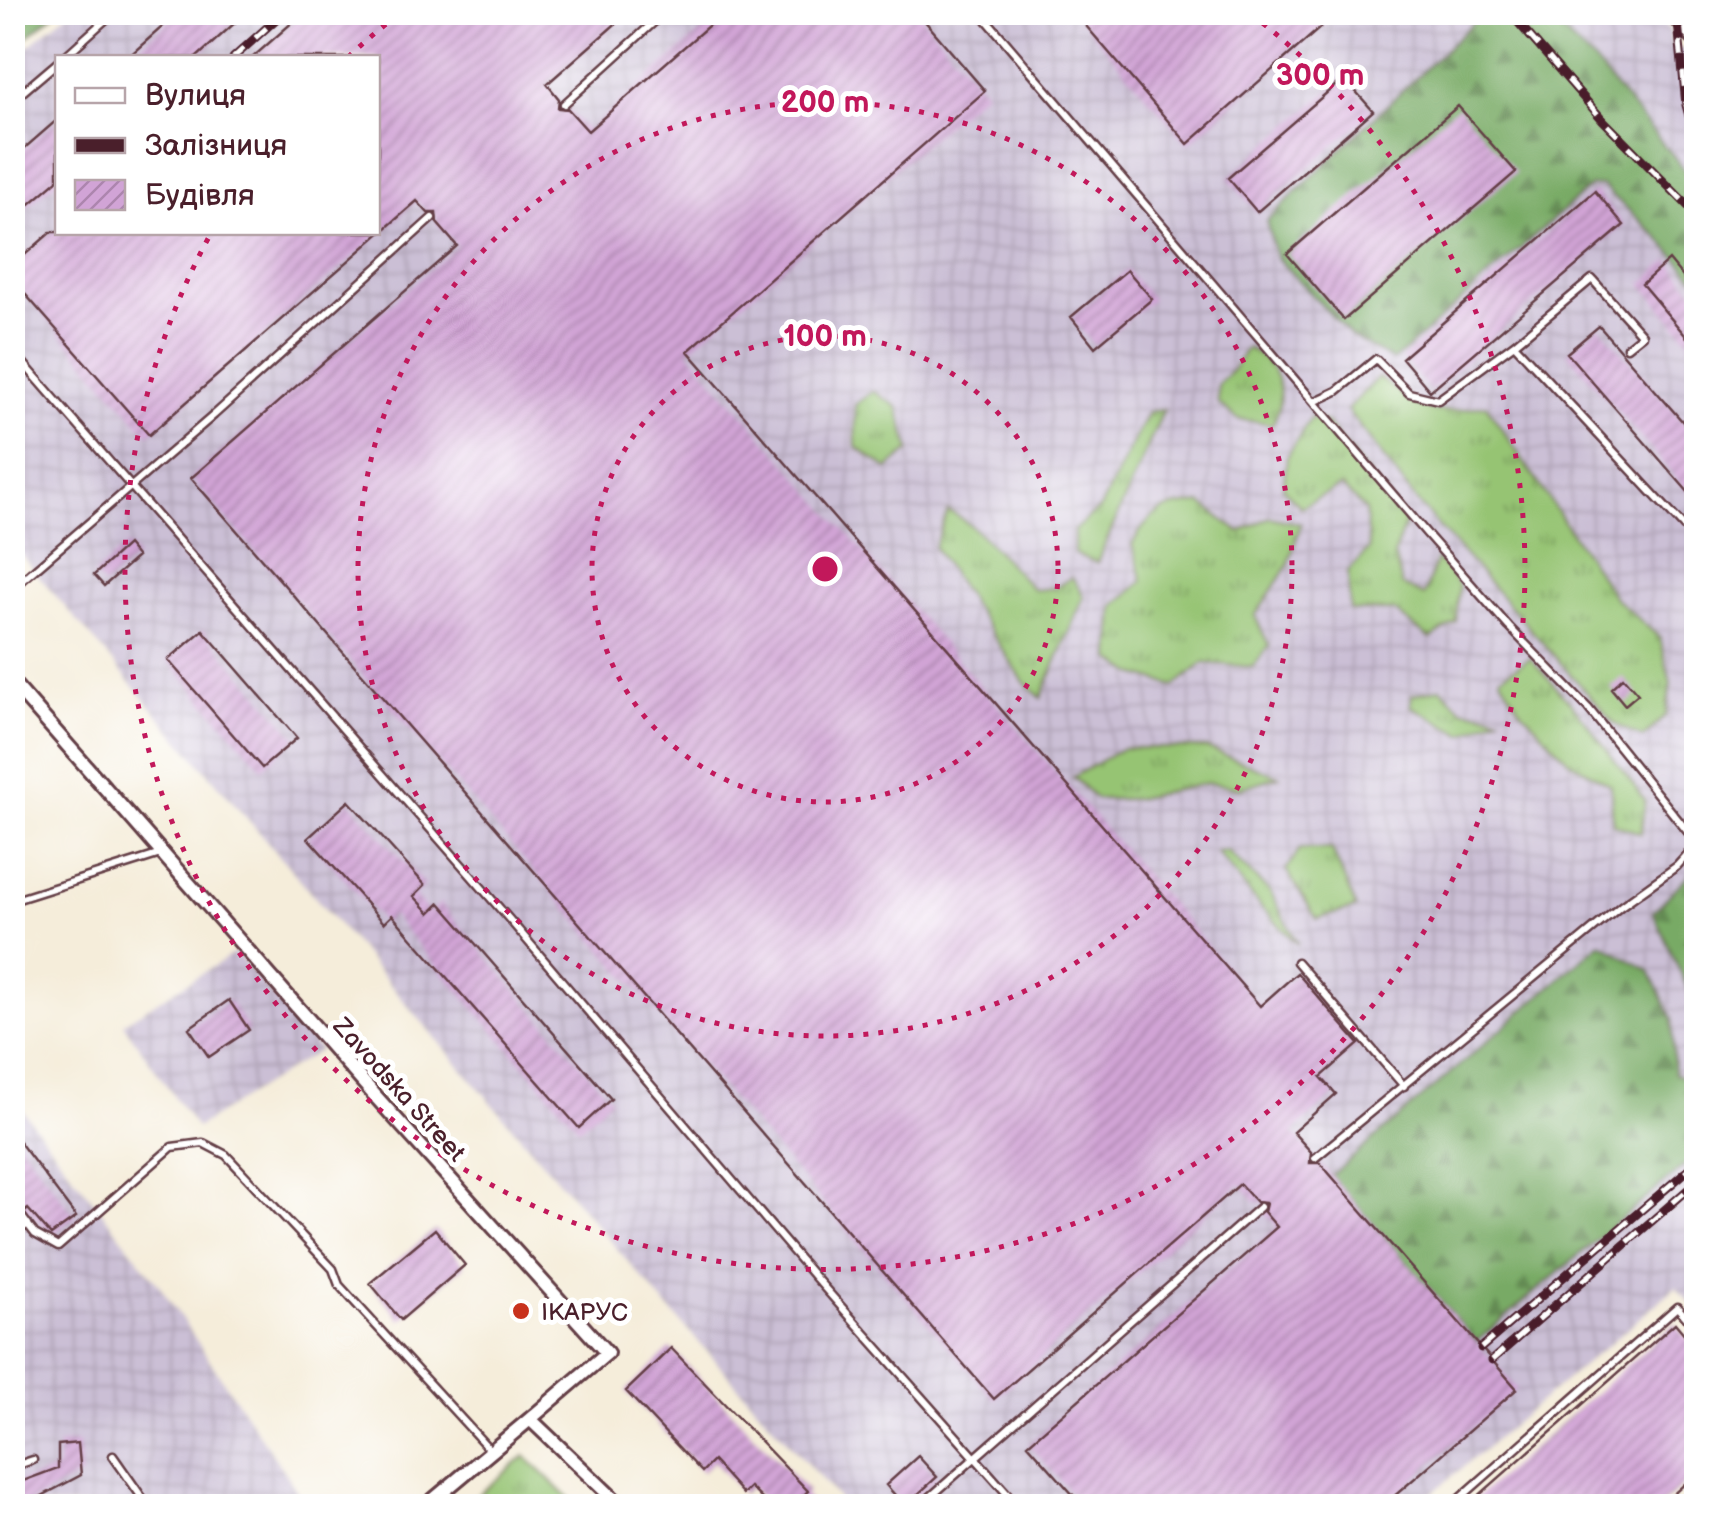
<svg xmlns="http://www.w3.org/2000/svg" width="1709" height="1519" font-family="'Balsamiq Sans',sans-serif">
<style>
.industrial{fill:url(#industrial-grid);fill-rule:evenodd}
.grass{fill:url(#grass-tufts);stroke:#70724f;stroke-width:2.5}
.forest{fill:url(#forest-firs);stroke:#616448;stroke-width:2.5}
.building{fill:url(#building-hatch)}
.lines{fill:none;stroke-linecap:round;stroke-linejoin:round}
.service-casing{stroke:#643e45;stroke-width:11}
.minor-casing{stroke:#643e45;stroke-width:18}
.service{stroke:#fff;stroke-width:6}
.minor{stroke:#fff;stroke-width:12}
.rail-casing{stroke:#4a1f2b;stroke-width:9}
.rail{stroke:#fff;stroke-width:5;stroke-dasharray:15;stroke-linecap:butt}
.ring{fill:none;stroke:#c2185b;stroke-width:5;stroke-dasharray:5 10}
.poi-dot{fill:#c8321e;stroke:#fff;stroke-width:4}
.labels{text-anchor:middle;stroke-width:10;stroke-linejoin:round;paint-order:stroke}
.street-label{font-size:25px;fill:#4a1f2b;stroke:#fff}
.poi-label{font-size:25px;fill:#4a1f2b;stroke:#fff;text-anchor:start}
.centre{fill:#c2185b;stroke:#fff;stroke-width:5}
.ring-label{font-size:30px;text-anchor:middle;font-weight:bold;fill:#c2185b;stroke:#fff;stroke-width:10;stroke-linejoin:round;paint-order:stroke}
</style>
<defs>
<pattern id="industrial-grid" width="8" height="8" patternUnits="userSpaceOnUse" patternTransform="scale(2.5)"><rect width="8" height="8" fill="#cbbfd5"/><path d="M0 4h8M4 0v8" fill="none" stroke="#b0a4b7"/></pattern>
<pattern id="grass-tufts" width="24" height="20" patternUnits="userSpaceOnUse" patternTransform="scale(2.5)"><rect width="24" height="20" fill="#96c473"/><path d="M3 7l-1-3M5 7V3M7 7l1-3M15 17l-1-3M17 17v-4M19 17l1-3" fill="none" stroke="#7c9f5f"/></pattern>
<pattern id="forest-firs" width="22" height="20" patternUnits="userSpaceOnUse" patternTransform="scale(2.5)"><rect width="22" height="20" fill="#78aa65"/><path d="M5 1l3.5 6h-7zM16 11l3.5 6h-7z" fill="#648a53"/></pattern>
<pattern id="building-hatch" width="6" height="6" patternUnits="userSpaceOnUse" patternTransform="scale(2.5)"><rect width="6" height="6" fill="#d1a4d6"/><path d="M-1 1l2-2M0 6l6-6M5 7l2-2" fill="none" stroke="#ac85ae"/></pattern>
</defs>
<rect width="100%" height="100%" fill="#fff"/>
<filter id="ink" filterUnits="userSpaceOnUse"><feTurbulence type="fractalNoise" baseFrequency=".01" numOctaves="2"/><feDisplacementMap in="SourceGraphic" scale="20" xChannelSelector="R" yChannelSelector="G"/><feConvolveMatrix kernelMatrix="1 2 1 2 8 2 1 2 1" color-interpolation-filters="sRGB"/></filter>
<filter id="wash" filterUnits="userSpaceOnUse"><feTurbulence type="fractalNoise" baseFrequency=".0048" numOctaves="4" result="noise"/><feDisplacementMap in="SourceGraphic" scale="40" xChannelSelector="R" yChannelSelector="G"/><feGaussianBlur stdDeviation="2.25" result="paint"/><feColorMatrix in="noise" values="0 0 0 0 0 0 0 0 0 0 0 0 0 0 0 0 0 1.4 0 .05"/><feComposite in="paint" operator="in"/></filter>
<g filter="url(#wash)">
<rect width="100%" height="100%" fill="#f5edda"/>
<path class="industrial" d="M69,12l1586,1 15,17 2,19 16,-1 8,10v1251l-20,-22 -259,219h-572l-184,-206 -648,-754 -1,-486zM58,58h320v174h-320z
M236,952l84,98 -124,78 -73,-105z
M12,1097l148,189 147,220h-294z"/>
<path class="grass" d="M1246,348c33,13 41,45 27,76l-35,-5 -20,-16v-19l14,-13z
M1378,377c48,36 48,40 108,28l128,192 46,41 11,45 -5,32 -23,23 -28,-14 -196,-220 -72,-94z
M873,391l25,16 12,43 -22,19 -32,-22 -1,-42z
M1164,409l-67,154 -23,-9v-24l26,-22 48,-96z
M1311,417l15,5 80,99 -12,33 8,31 22,11 13,-38 22,27 -3,37 -26,17 -36,-28h-44l-2,-39 21,-23 -4,-39 -24,-24 -40,21 -18,-18 4,-32z
M1201,503l38,29 31,-15 31,7 -13,41 -33,51 14,30 -16,21 -50,-4 -28,23 -41,-12 -23,-15 3,-53 29,-25 -11,-37c22,-35 27,-36 69,-41z
M948,511c27,11 62,56 86,79l21,-2 17,-11 12,19 -43,102 -17,-16 -90,-135z
M1530,658l46,51 69,91 -4,33 -28,-9 -2,-39 -42,-24 -51,-55 -18,-29z
M1441,688l21,21 37,7 -36,18 -52,-28 1,-11z
M1123,748h83l73,28 -39,12 -32,-5 -73,16h-39l-23,-22z
M1300,849h32l24,59 -39,11 -31,-49z
M1226,850l45,43 27,51 -38,-38 -44,-54z
M525,1456l52,50h-112z"/>
<path class="forest" d="M13,12h42v1l-42,37z
M1470,13h72l52,49 102,121v96l-39,-43 -55,-50h-11l-198,175 -42,-25 -75,-79 -10,-36 210,-201z
M1696,867v140l-43,-95z
M1601,943l49,28 22,47 2,55 22,11v72l-220,186 -145,-166z"/>
<g id="blocks">
<path class="building" d="M179,12h68l-51,46h-69z
M304,12h325l-82,72 12,15 -1,9 10,1 20,22 136,-119h193l68,79 -297,260 572,655 37,-33 62,71 -38,33 15,17 -43,38 18,20 -1,11h10l197,226 -134,117h-300l-55,-62 249,-217 -13,-15 2,-9 -10,-1 -16,-18 -246,215 -803,-921 266,-232 -20,-23 -1,-10h-8l-11,-12 -268,234 -137,-156v-13l39,-34h327v-174h-126z
M1074,12h264l-150,132z
M1344,78l29,33 -116,101 -29,-34z
M1458,106l58,66 -172,148 -57,-66z
M58,119v61l-34,29 -4,-5 -8,7v-52z
M1595,191l29,34 -194,166 -28,-33z
M1669,260l27,33v55l-54,-64z
M1127,270l25,29 -57,48 -24,-30z
M1599,326l97,111v64l-129,-148z
M127,545l10,12 -33,29 -10,-11z
M203,630l94,108 -35,30 -94,-108z
M1623,677l15,17 -13,11 -14,-17z
M349,801l76,84 -11,11 16,17 10,-10 171,196 -32,29 -187,-213 -8,8 -76,-85z
M229,1000l20,30 -40,27 -20,-29z
M12,1132l64,85 -25,18 -23,-26 -2,2 -14,-14z
M435,1229l30,36 -64,55 -31,-37z
M1675,1323l21,25v126l-36,32h-193z
M671,1348l137,143 -4,4 10,11h-45l-19,-19 -7,7 -30,-33 -11,11 -76,-81z
M78,1443l3,32 -58,31h-11v-21l46,-17v-23z
M918,1456l19,21 -32,29 -19,-21z"/>
</g>
</g>
<g filter="url(#ink)">
<use href="#blocks" fill-opacity="0" stroke="#643e45" stroke-width="2.5"/>
<g class="lines">
<defs>
<path id="service" d="M980,12l447,522 82,93 79,81 108,134
M63,58l51,-46
M12,101l46,-39
M564,104l101,-92
M1627,347l15,-12 -50,-56 -78,65 182,196
M12,350l497,569 305,357 204,230
M1316,401l21,-10 39,-32 33,34 29,7 76,-56
M12,589l202,-174 218,-197
M12,901l152,-48
M1297,962l107,124
M1315,1158l306,-252 56,-40 19,-21
M12,1204l23,30 23,13 114,-100 31,-4 23,12 107,114 6,16 151,165
M12,1235l16,-11
M113,1456l35,50
M12,1467l21,-7
M920,1506l340,-299
M1451,1506l226,-199 19,21"/>
<path id="minor" d="M1671,12l25,29
M12,682l366,417 229,254 -77,66 91,87
M426,1506l104,-87"/>
</defs>
<use href="#service" class="service-casing"/>
<use href="#minor" class="minor-casing"/>
<use href="#service" class="service"/>
<use href="#minor" class="minor"/>
<defs>
<path id="rail" d="M1509,12l94,108 93,94
M1677,12l9,93 10,35
M233,58l51,-46
M1481,1348l215,-185
M1492,1360l200,-174"/>
</defs>
<use href="#rail" class="rail-casing"/>
<use href="#rail" class="rail"/>
</g>
</g>
<g class="ring">
<circle cx="825" cy="569" r="233"/>
<circle cx="825" cy="569" r="467"/>
<path d="M348 57A700 700 0 0 1 399 14M1251 14A700 700 0 1 1 210 235"/>
</g>
<circle class="poi-dot" cx="521" cy="1311" r="10"/>
<g class="labels">
<g class="street-label">
<text transform="translate(400 1089) rotate(48)" y="9">Zavodska Street</text>
</g>
<g class="poi-label">
<text x="541" y="1320">ІКАРУС</text>
</g>
</g>
<circle cx="825" cy="569" r="15" class="centre"/>
<g class="ring-label">
<text x="1320" y="85">300 m</text>
<text x="825" y="112">200 m</text>
<text x="825" y="346">100 m</text>
</g>
<rect width="1709" height="1519" fill="none" stroke="#fff" stroke-width="50"/>
<rect x="55" y="55" width="325" height="180" fill="#ffffff" stroke="#b7a5aa" stroke-width="2.5"/>
<rect x="75" y="88" width="50" height="15" fill="#ffffff" stroke="#b7a5aa" stroke-width="2.5"/>
<text x="145" y="105" font-size="30" fill="#4a1f2b">Вулиця</text>
<rect x="75" y="138" width="50" height="15" fill="#4a1f2b" stroke="#b7a5aa" stroke-width="2.5"/>
<text x="145" y="155" font-size="30" fill="#4a1f2b">Залізниця</text>
<rect x="75" y="180" width="50" height="30" fill="url(#building-hatch)" stroke="#b7a5aa" stroke-width="2.5"/>
<text x="145" y="205" font-size="30" fill="#4a1f2b">Будівля</text>
</svg>
